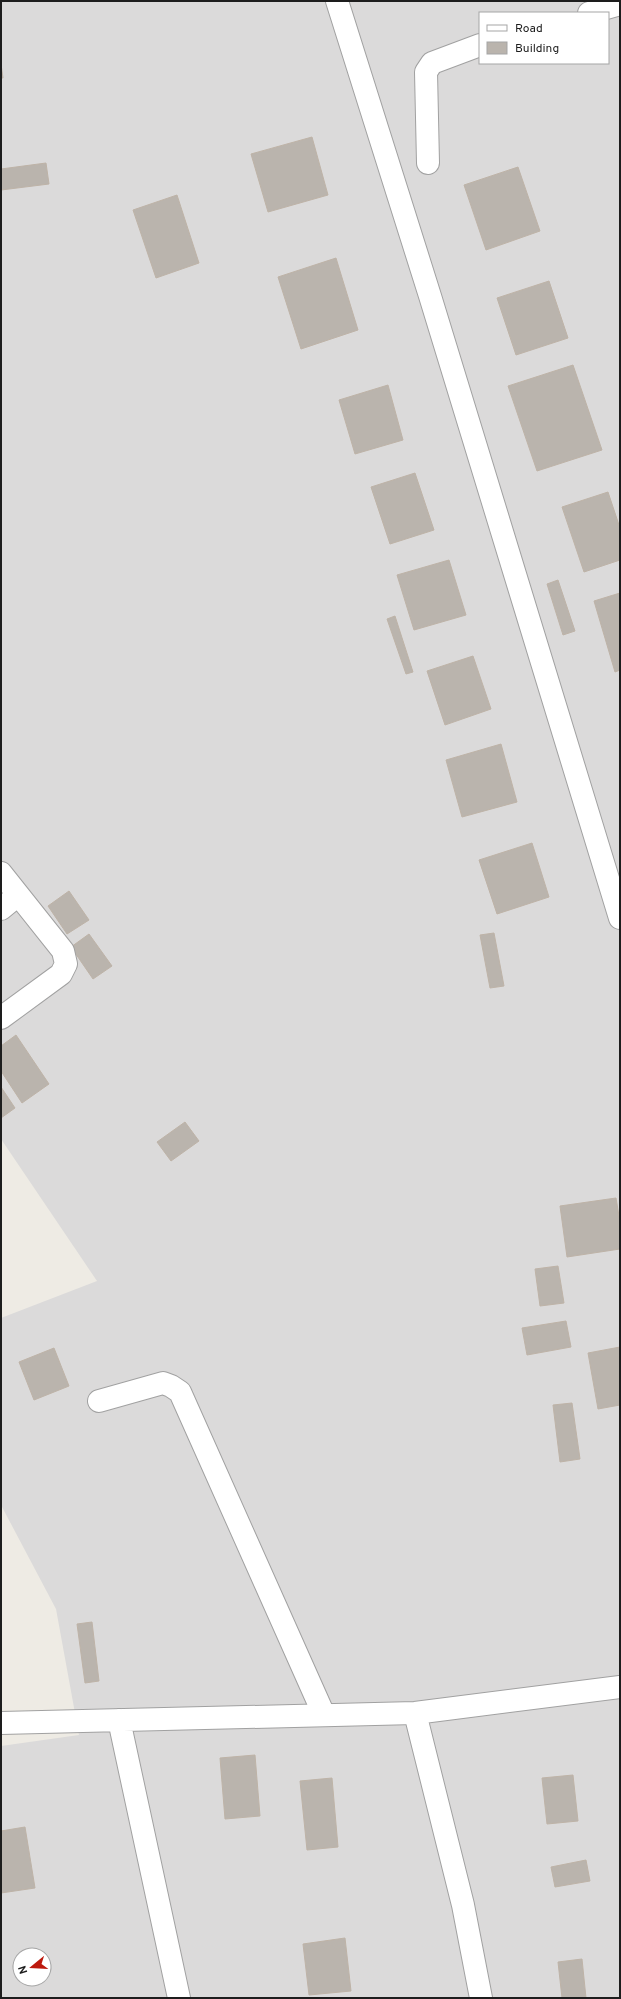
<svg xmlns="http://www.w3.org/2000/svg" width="621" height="1999" font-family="Overpass,sans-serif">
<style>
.residential{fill:#dbdada;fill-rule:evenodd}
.building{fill:#bab4ad;stroke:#beb3a7}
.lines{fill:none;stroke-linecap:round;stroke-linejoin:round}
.minor-casing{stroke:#a1a1a1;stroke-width:24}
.minor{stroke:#fff;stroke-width:22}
</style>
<rect width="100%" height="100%" fill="#eeebe4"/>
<path class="residential" d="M1,1h619v1997h-619v-252l78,-11 -23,-126 -55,-104v-187l96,-37 -96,-142zM480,13h128v50h-128zM20,1955h24v24h-24z"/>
<path class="building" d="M1,64l2,14h-2z
M312,137l16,58 -60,17 -17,-58z
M46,163l3,21 -48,6v-21z
M518,167l22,64 -54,19 -22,-65z
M177,195l22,68 -43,15 -23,-68z
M336,258l22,72 -57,19 -23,-72z
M549,281l19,57 -52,17 -19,-57z
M573,365l29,85 -65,21 -29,-85z
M388,385l15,55 -48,14 -16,-54z
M415,473l19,57 -44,14 -19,-57z
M608,492l12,36v32l-36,12 -22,-65z
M449,560l17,55 -52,15 -17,-55z
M558,580l17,51 -12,4 -16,-51z
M620,593v77l-5,2 -21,-71z
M395,616l18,56 -7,2 -19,-55z
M473,656l18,53 -46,16 -18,-54z
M501,744l16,58 -55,15 -16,-57z
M532,843l17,54 -52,17 -18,-54z
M69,891l20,29 -22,14 -19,-28z
M494,933l10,53 -14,2 -10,-53z
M89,934l23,32 -19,13 -22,-32z
M16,1035l33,49 -27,19 -21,-32v-25z
M1,1087l14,21 -14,10z
M185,1122l14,19 -28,20 -14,-19z
M616,1198l4,24v27l-53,8 -7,-51z
M558,1266l6,37 -24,3 -5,-37z
M566,1321l5,26 -44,8 -5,-27z
M620,1347v58l-22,4 -10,-56z
M54,1348l15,38 -35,14 -15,-38z
M572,1403l8,56 -20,3 -7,-57z
M92,1622l7,59 -14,2 -8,-59z
M255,1755l5,61 -35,3 -5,-61z
M573,1775l5,46 -31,3 -5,-46z
M332,1778l6,69 -31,3 -7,-69z
M25,1827l10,61 -34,5v-62z
M586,1860l4,21 -35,6 -4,-20z
M345,1938l6,53 -42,4 -6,-51z
M582,1959l4,39h-24l-4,-36z"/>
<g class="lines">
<defs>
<path id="minor" d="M337,1l93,295 190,622
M589,13l31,-9
M428,163l-2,-91 6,-9 48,-18
M1,873l62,78 3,13 -5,10 -60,44
M1,909l17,-14
M99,1401l64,-18 8,3 9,6 144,323
M415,1713l48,192 18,93
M119,1720l60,278
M1,1723l414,-10 205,-26"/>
</defs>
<use href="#minor" class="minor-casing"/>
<use href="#minor" class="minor"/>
</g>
<rect width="621" height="1999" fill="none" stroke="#1d1d1d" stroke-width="4"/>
<rect x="479" y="12" width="130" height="52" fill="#ffffff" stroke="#a5a5a5"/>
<rect x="487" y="25" width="20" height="6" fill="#ffffff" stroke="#a5a5a5"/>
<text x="515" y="32" font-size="12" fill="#1d1d1d">Road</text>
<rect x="487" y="42" width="20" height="12" fill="#bab4ad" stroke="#a5a5a5"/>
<text x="515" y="52" font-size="12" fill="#1d1d1d">Building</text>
<g transform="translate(32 1967) rotate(252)"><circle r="19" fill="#ffffff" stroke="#a5a5a5"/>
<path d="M0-3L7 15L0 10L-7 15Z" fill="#bd190d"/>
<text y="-6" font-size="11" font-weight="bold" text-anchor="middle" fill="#1d1d1d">N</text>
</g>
</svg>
